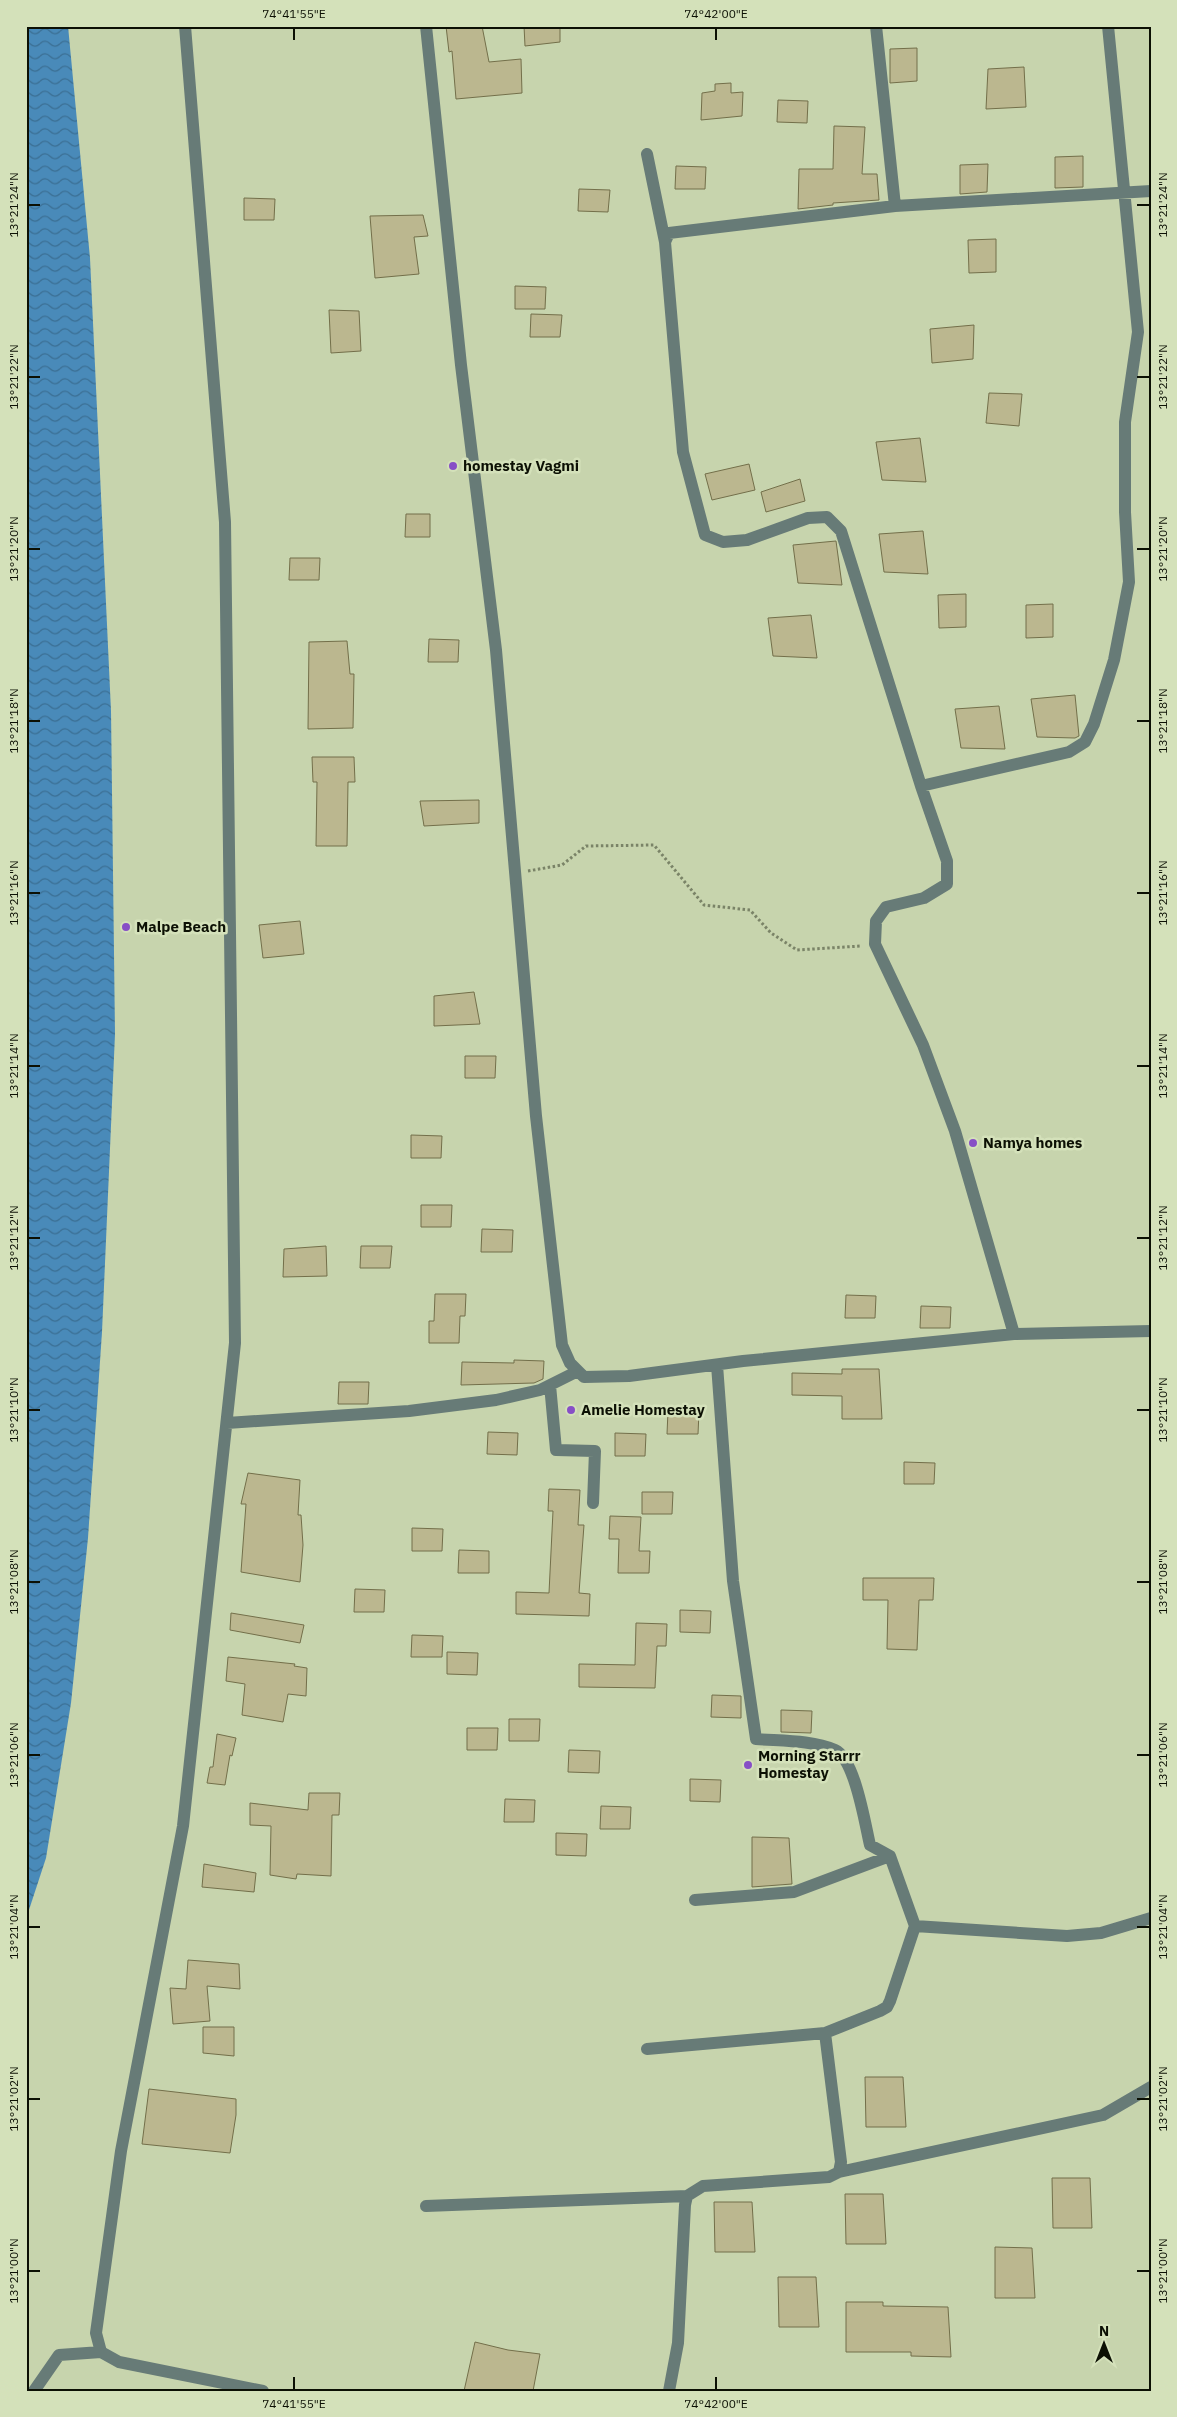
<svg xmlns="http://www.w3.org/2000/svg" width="1177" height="2417" font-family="'IBM Plex Sans',sans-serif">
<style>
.water{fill:url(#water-waves)}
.building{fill:#bbb78f;stroke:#736f4a}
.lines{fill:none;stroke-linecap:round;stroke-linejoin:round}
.path{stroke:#7a8367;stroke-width:3;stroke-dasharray:2.5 2.5;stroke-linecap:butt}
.minor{stroke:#677b77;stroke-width:12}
.ticks{fill:none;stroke:#0c1004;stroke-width:2}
.poi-dot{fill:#874fc6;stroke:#d4e1ba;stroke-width:2}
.labels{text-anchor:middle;stroke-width:5;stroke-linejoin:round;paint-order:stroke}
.poi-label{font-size:15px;font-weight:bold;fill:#0c1004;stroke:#d4e1ba;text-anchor:start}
.neatline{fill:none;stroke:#0c1004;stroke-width:2}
.ticks-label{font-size:12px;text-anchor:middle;fill:#0c1004}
</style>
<defs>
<pattern id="water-waves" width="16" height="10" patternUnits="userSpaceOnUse" patternTransform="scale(1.25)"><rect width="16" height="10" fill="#498ab9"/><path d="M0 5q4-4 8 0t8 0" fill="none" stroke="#3b6f94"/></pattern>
</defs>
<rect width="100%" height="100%" fill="#c7d4ad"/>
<path class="water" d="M26,26h42l22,232 21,453 4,323 -13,298 -14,206 -17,165 -25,155 -20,61z"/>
<path class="building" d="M446,26h36l7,36 32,-3 1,34 -66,6 -4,-48 -3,1z
M524,26h36v16l-35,4z
M917,48v33l-27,2v-34z
M1024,67l2,40 -40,2 2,-40z
M731,83v10l12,-1 -1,24 -41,4 1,-27 13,-2v-7z
M778,100l30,1 -1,22 -30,-1z
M834,126l31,1 -3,47h15l2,26 -46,3v2l-35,4 1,-40h34z
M1083,156v31l-28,1v-31z
M988,164l-1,28 -27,2v-29z
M676,166l30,1 -1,22h-30z
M579,189l31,1 -2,22 -30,-1z
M244,198l31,1 -1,21h-30z
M423,215l5,21 -14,1 5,37 -44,4 -5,-62z
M996,239v33l-27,1 -1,-33z
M515,286l31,1 -1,22h-30z
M329,310l30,1 2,40 -30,2z
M531,314l31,1 -2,22h-30z
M974,325l-1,34 -41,4 -2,-34z
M989,393l33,1 -3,32 -33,-3z
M920,438l6,44 -44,-2 -6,-38z
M749,464l6,26 -43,10 -7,-26z
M800,479l5,22 -39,11 -5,-20z
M406,514h24v23h-25z
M923,531l5,43 -44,-2 -5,-38z
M836,541l6,44 -44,-2 -5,-38z
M290,558h30l-1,22h-30z
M966,594v33l-27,1 -1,-33z
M1053,604v33l-27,1v-33z
M811,615l6,43 -44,-2 -5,-38z
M429,639l30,1 -1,22h-30z
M347,641l3,33h4l-1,54 -45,1 1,-87z
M1075,695l4,41 -4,2 -38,-1 -6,-38z
M999,706l6,43 -44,-1 -6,-39z
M312,757h42l1,25h-7l-1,64h-31l1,-64h-4z
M479,800v23l-55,3 -4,-25z
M300,921l4,33 -41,4 -4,-33z
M474,992l6,32 -46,2v-30z
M465,1056h31l-1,22h-30z
M411,1135l31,1 -1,22h-30z
M421,1205h31l-1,22h-30z
M482,1229l31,1 -1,22h-31z
M326,1246l1,30 -44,1 1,-28z
M361,1246h31l-2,22h-30z
M435,1294h31l-1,22h-5l-1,27h-30v-22h5z
M846,1295l30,1 -1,22h-30z
M921,1306l30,1 -1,21h-30z
M514,1360l30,1 -1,18 -9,4 -73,2 1,-23 52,1z
M842,1369h37l3,50h-40v-23l-50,-1v-22l50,1z
M339,1382h30l-1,22h-30z
M668,1411l31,1 -1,22h-31z
M488,1432l30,1 -1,22 -30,-1z
M615,1433l31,1 -1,22h-30z
M904,1462l31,1 -1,21h-30z
M248,1473l52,7 -2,35h3l2,30 -3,37 -59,-10 5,-68h-5z
M549,1489l31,1 -2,35h6l-5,68 11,1 -1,22 -73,-2v-22l33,1 4,-82h-5z
M642,1492h31l-1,22h-30z
M610,1516l31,1 -2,34h11l-1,22h-31l1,-34h-10z
M412,1528l31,1 -1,22h-30z
M459,1550l30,1v22h-31z
M863,1578h71l-1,22h-14l-2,50 -30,-1 1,-49h-25z
M355,1589l30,1 -1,22h-30z
M680,1610l31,1 -1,22 -30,-1z
M231,1613l73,12 -4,18 -70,-13z
M636,1623l31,1 -1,22h-9l-2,42 -76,-1v-23l56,1z
M412,1635l31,1 -1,21h-31z
M447,1652l31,1 -1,22 -30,-1z
M228,1657l67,7 -1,2 13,2 -1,28 -18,-2 -5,28 -41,-7 3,-31 -19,-3z
M712,1695l29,1v22l-30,-1z
M781,1710l31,1 -1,22 -30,-1z
M509,1719h31l-1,22h-30z
M467,1728h31l-1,22h-30z
M217,1734l19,4 -4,18 -2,-1 -5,30 -18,-2 3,-16h3z
M569,1750l31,1 -1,22 -31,-1z
M690,1779l31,1 -1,22 -30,-1z
M309,1793h31l-1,22h-7l-1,61 -34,-2 -1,5 -26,-4 1,-49 -21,-1v-22l58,7z
M505,1799l30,1 -1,22h-30z
M601,1806l30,1 -1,22h-30z
M556,1833l31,1 -1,22 -30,-1z
M752,1837l37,1 3,46 -40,3z
M204,1864l52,9 -2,19 -52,-5z
M188,1960l51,4 1,25 -33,-3 3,35 -37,3 -3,-36 16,1z
M203,2027h31v29l-31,-3z
M865,2077h38l3,50h-40z
M149,2089l87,10v16l-6,38 -88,-9z
M1052,2178h38l2,50h-39z
M845,2194h38l3,50h-40z
M714,2202h38l3,50h-40z
M995,2247l37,1 3,50h-40z
M778,2277h38l3,50h-40z
M846,2302h37v4l65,1 3,50 -40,-1v-4h-65z
M475,2342l33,8 32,4 -7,37h-69z"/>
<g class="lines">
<path class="path" d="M528,871l34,-6 24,-19 68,-1 50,60 46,5 21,23 26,17 64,-4"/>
<path class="minor" d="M185,26l40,496 10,821 -52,483 -62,325 -25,182 5,19 18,10 144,29
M426,26l35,339 35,285 40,466 26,229 8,18 14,14 45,-1 114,-15 271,-27 137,-3
M876,26l19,180
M647,154l18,88
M921,786l148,-34 16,-10 9,-18 20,-64 15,-78 -4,-70v-90l13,-90 -30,-306
M1014,1334l-59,-203 -32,-86 -48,-101 1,-23 10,-14 38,-9 23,-14v-23l-26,-75 -80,-255 -14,-14 -19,1 -61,22 -24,2 -18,-7 -22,-83 -18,-210 4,-9 226,-27 256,-15
M550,1385l6,65 39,1 -2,52
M227,1423l182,-12 87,-11 44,-10 38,-19
M695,1900l99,-8 96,-36
M915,1926l152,10 34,-3 50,-15
M647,2049l178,-16 55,-22 7,-4 3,-6 25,-75 -25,-70 -20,-11c-5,-21 -15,-86 -35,-95 -23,-10 -54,-9 -79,-11l-23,-158 -16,-216
M839,2172l264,-57 48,-28
M426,2206l261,-10
M34,2391l25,-36 42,-3
M669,2391l9,-48 7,-138 2,-9 16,-10 126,-9 10,-5 2,-10 -16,-129"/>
</g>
<path class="ticks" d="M294,28v12M716,28v12M28,205h12M1137,205h13M28,377h12M1137,377h13M28,549h12M1137,549h13M28,721h12M1137,721h13M28,893h12M1137,893h13M28,1066h12M1137,1066h13M28,1238h12M1137,1238h13M28,1410h12M1137,1410h13M28,1582h12M1137,1582h13M28,1755h12M1137,1755h13M28,1927h12M1137,1927h13M28,2099h12M1137,2099h13M28,2271h12M1137,2271h13M294,2377v13M716,2377v13"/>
<g class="poi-dot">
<circle cx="453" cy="466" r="5"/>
<circle cx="126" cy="927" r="5"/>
<circle cx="973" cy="1143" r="5"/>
<circle cx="571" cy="1410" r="5"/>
<circle cx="748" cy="1765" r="5"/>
</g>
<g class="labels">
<g class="poi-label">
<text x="463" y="471">homestay Vagmi</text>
<text x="136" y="932">Malpe Beach</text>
<text x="983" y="1148">Namya homes</text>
<text x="581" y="1415">Amelie Homestay</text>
<text x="758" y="1761">Morning Starrr<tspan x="758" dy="17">Homestay</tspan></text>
</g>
</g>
<rect width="1177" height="2417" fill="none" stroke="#d4e1ba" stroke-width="55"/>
<g transform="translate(1104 2344)" stroke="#d4e1ba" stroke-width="4" paint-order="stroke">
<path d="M0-4L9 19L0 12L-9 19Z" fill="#0c1004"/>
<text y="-8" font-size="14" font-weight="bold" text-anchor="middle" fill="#0c1004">N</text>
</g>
<rect x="28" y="28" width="1122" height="2362" class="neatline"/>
<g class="ticks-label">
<text x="294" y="18">74°41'55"E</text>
<text x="716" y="18">74°42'00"E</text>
<text transform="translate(14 205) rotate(-90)" y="4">13°21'24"N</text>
<text transform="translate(1163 205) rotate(-90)" y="4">13°21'24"N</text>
<text transform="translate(14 377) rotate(-90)" y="4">13°21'22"N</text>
<text transform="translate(1163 377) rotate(-90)" y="4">13°21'22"N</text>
<text transform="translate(14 549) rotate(-90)" y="4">13°21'20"N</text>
<text transform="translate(1163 549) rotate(-90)" y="4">13°21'20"N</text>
<text transform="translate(14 721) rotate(-90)" y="4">13°21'18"N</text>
<text transform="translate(1163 721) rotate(-90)" y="4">13°21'18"N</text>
<text transform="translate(14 893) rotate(-90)" y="4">13°21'16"N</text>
<text transform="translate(1163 893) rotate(-90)" y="4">13°21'16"N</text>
<text transform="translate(14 1066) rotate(-90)" y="4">13°21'14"N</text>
<text transform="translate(1163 1066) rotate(-90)" y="4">13°21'14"N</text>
<text transform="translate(14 1238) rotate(-90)" y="4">13°21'12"N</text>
<text transform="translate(1163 1238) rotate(-90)" y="4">13°21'12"N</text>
<text transform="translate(14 1410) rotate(-90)" y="4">13°21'10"N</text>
<text transform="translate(1163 1410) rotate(-90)" y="4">13°21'10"N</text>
<text transform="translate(14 1582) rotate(-90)" y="4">13°21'08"N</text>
<text transform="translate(1163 1582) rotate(-90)" y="4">13°21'08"N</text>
<text transform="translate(14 1755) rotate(-90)" y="4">13°21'06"N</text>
<text transform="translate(1163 1755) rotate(-90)" y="4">13°21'06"N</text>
<text transform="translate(14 1927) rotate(-90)" y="4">13°21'04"N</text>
<text transform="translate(1163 1927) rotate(-90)" y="4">13°21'04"N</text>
<text transform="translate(14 2099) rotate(-90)" y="4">13°21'02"N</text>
<text transform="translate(1163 2099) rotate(-90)" y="4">13°21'02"N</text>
<text transform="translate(14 2271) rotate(-90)" y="4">13°21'00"N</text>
<text transform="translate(1163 2271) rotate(-90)" y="4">13°21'00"N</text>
<text x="294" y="2408">74°41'55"E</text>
<text x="716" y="2408">74°42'00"E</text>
</g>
</svg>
